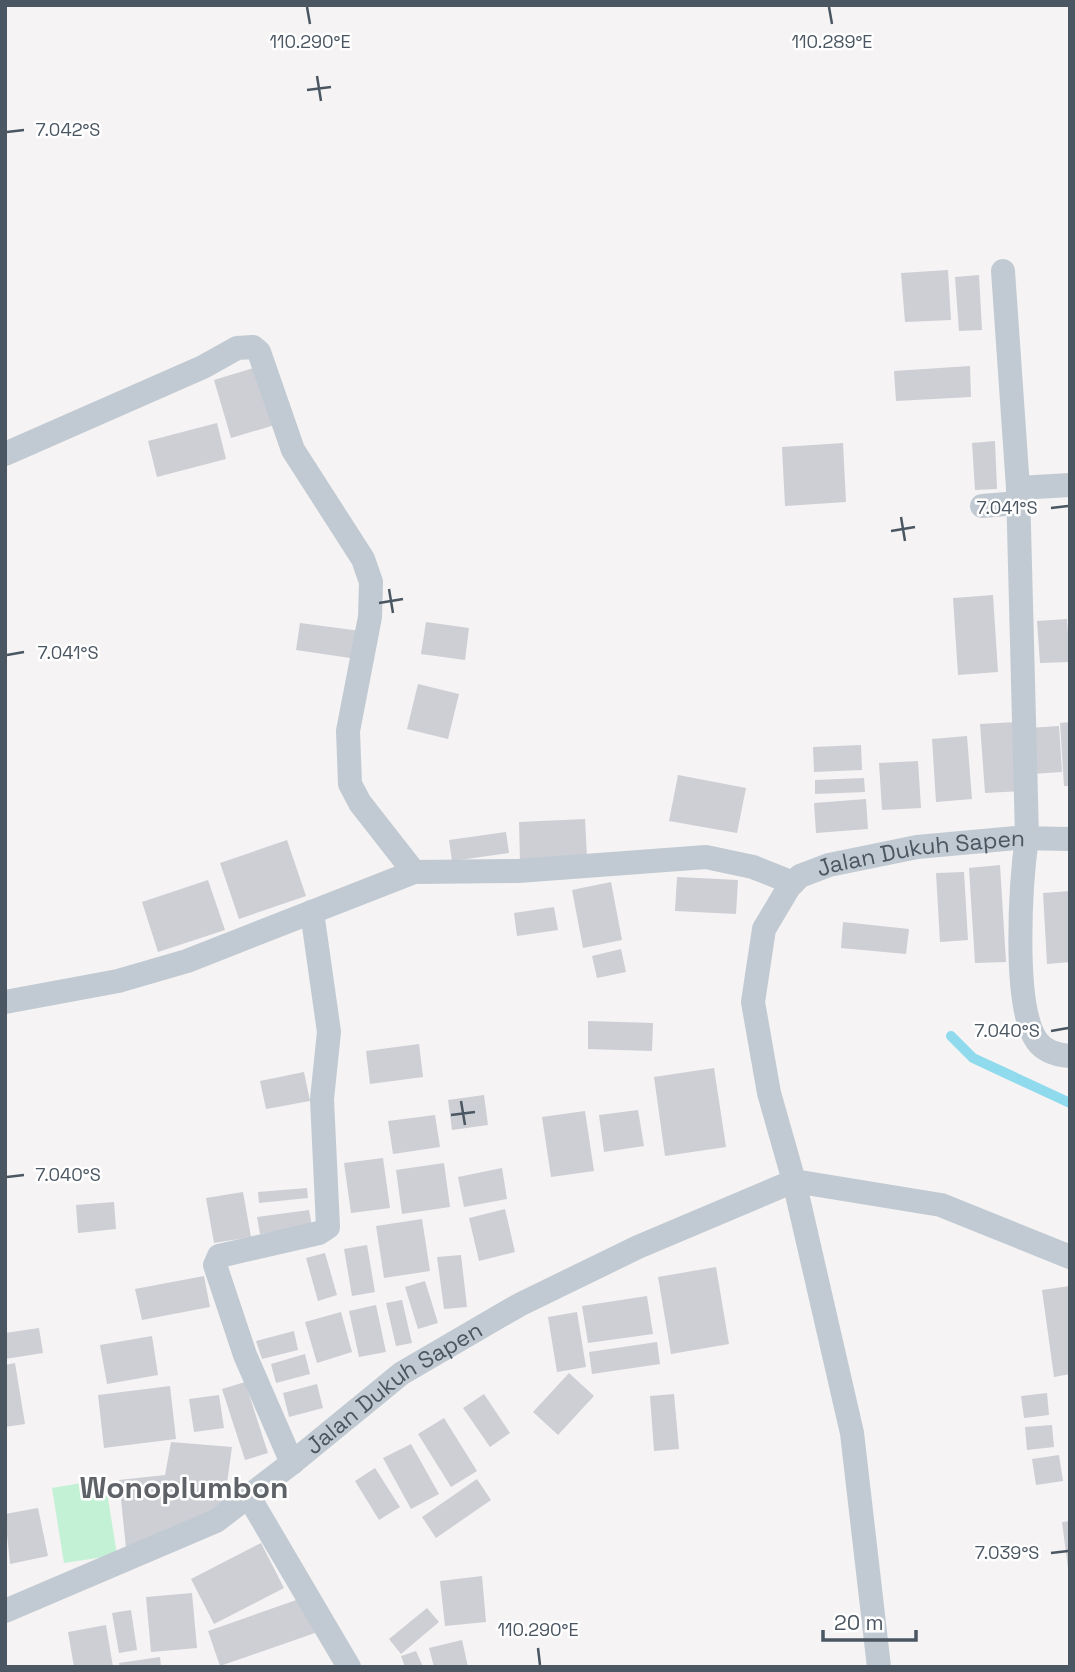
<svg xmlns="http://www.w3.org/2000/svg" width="1075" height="1672" font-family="'Space Grotesk',sans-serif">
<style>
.green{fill:#c3f1d5}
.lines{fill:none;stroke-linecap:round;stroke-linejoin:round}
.stream{stroke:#90daee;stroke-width:10}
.building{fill:#cdcfd5}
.minor{stroke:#c1cad2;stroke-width:24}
.ticks{fill:none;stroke:#4a5661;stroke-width:2.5}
.labels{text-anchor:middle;stroke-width:5;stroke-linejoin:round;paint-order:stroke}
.street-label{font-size:23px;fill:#4a5661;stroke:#fff}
.district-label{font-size:30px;font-weight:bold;fill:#5f6368;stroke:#fff}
.ticks-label{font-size:18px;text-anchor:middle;fill:#4a5661;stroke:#fff;stroke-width:5;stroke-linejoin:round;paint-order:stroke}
</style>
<rect width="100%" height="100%" fill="#f5f3f3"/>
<path class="green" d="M105,1479l12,76 -53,8 -12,-75z"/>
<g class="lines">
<path class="stream" d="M951,1036l22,22 97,45"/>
</g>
<path class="building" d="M948,270l3,50 -46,2 -4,-49z
M979,275l3,55 -23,1 -4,-54z
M970,366l1,31 -75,4 -2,-30z
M257,367l18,58 -44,13 -17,-58z
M217,423l9,36 -69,18 -9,-36z
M995,441l2,48 -22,1 -3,-47z
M843,443l3,59 -61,4 -3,-59z
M993,595l5,77 -40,3 -5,-77z
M1067,619l3,43 -30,1 -3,-42z
M426,622l43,6 -4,32 -44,-6z
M300,623l61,8 -4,28 -61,-9z
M418,684l41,10 -11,45 -41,-10z
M1017,722l5,69 -37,2 -5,-69z
M1070,722v64h-6l-4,-63z
M1059,726l3,46 -30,2 -3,-46z
M967,736l5,63 -36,3 -4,-63z
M861,745l1,25 -48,2 -1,-25z
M918,761l3,47 -39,2 -3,-47z
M678,775l68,13 -9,45 -68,-12z
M864,778l1,14 -50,2v-14z
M866,799l2,30 -52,4 -2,-30z
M585,819l2,38 -67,3 -1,-38z
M506,832l3,21 -57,8 -3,-21z
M287,840l19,56 -67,23 -19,-56z
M1000,865l6,97 -31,1 -6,-95z
M964,872l4,68 -28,2 -4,-69z
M677,877l61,3 -2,34 -61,-3z
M208,880l17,50 -67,22 -16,-50z
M611,882l11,58 -39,8 -11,-58z
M1070,891v71l-23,2 -4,-71z
M554,907l4,23 -41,6 -3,-23z
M843,922l66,7 -3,25 -65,-6z
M621,949l5,23 -29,6 -5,-22z
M588,1021l65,2 -1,28 -64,-2z
M419,1044l4,33 -53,7 -4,-33z
M714,1068l12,79 -61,9 -11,-79z
M304,1072l6,29 -44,8 -6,-28z
M484,1095l4,30 -36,5 -4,-30z
M638,1110l6,36 -40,6 -5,-37z
M585,1111l9,60 -43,6 -9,-60z
M435,1115l5,32 -47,7 -5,-33z
M383,1158l7,50 -39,5 -7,-50z
M444,1163l6,44 -48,7 -6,-44z
M502,1168l5,31 -43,8 -6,-30z
M307,1188l1,10 -49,5 -1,-11z
M243,1192l8,45 -37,6 -8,-45z
M114,1202l2,27 -38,4 -2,-28z
M505,1209l10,43 -36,9 -10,-43z
M309,1210l3,16 -52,8 -3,-17z
M422,1219l8,52 -46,7 -8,-52z
M367,1245l8,47 -23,4 -8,-47z
M325,1253l12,42 -19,6 -12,-43z
M461,1255l6,52 -23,2 -7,-52z
M716,1267l13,77 -58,10 -13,-77z
M204,1276l6,31 -68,13 -7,-31z
M425,1281l13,42 -20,6 -13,-42z
M1070,1286v88l-16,3 -12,-87z
M647,1296l6,38 -65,9 -6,-37z
M402,1300l10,43 -16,3 -10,-43z
M376,1305l10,47 -27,5 -10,-46z
M341,1312l11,40 -35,11 -12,-41z
M577,1312l9,55 -29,5 -9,-55z
M39,1328l4,25 -38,6v-26z
M294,1331l4,19 -36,9 -6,-18z
M152,1336l6,39 -51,9 -7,-39z
M657,1342l3,22 -68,10 -3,-22z
M305,1354l5,20 -34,9 -5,-19z
M15,1363l10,61 -20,3v-62z
M569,1373l25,23 -36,39 -25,-23z
M245,1382l23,71 -23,7 -23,-71z
M317,1384l6,24 -34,9 -6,-24z
M170,1386l6,53 -72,9 -6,-53z
M1047,1393l2,22 -25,3 -3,-22z
M484,1394l26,39 -20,14 -27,-39z
M674,1394l5,55 -25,2 -4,-55z
M219,1395l5,33 -30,4 -5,-33z
M444,1418l33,53 -26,16 -33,-53z
M1052,1425l2,22 -27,3 -2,-23z
M171,1442l61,5 -9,65 -97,36 -7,-68 46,-5z
M411,1444l28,50 -28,15 -28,-51z
M1059,1455l4,26 -27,4 -4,-26z
M375,1468l25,39 -21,13 -24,-39z
M477,1479l14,21 -55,38 -14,-21z
M38,1508l10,48 -38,8 -5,-50z
M1070,1521v47h-2l-6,-46z
M261,1543l23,45 -70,36 -23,-45z
M482,1576l4,46 -41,4 -5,-45z
M192,1593l5,55 -46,4 -5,-55z
M302,1598l13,35 -95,33 -12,-35z
M427,1608l12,14 -38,32 -12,-15z
M131,1610l6,40 -18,3 -7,-40z
M106,1625l7,42h-39l-6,-35z
M462,1640l6,27h-34l-5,-19z
M416,1651l7,16h-18l-4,-11z
M160,1657l1,10h-41l-1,-4z"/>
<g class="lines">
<g class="minor">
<path d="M1003,271l15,217 9,349c-6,43 -15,169 10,204 7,10 20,14 33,15"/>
<path d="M5,454l198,-87 34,-19 16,-1 6,5 34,98 70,109 8,23 -1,35 -22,114 2,53 10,19 54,69"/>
<path d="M1018,488l52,-3"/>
<path d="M982,506l36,-3"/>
<path d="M5,1002l113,-21 69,-20 227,-89 104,-1 188,-14 47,10 40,16"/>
<path d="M292,1463l-47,-108 -30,-90 4,-9 100,-23 9,-6 -6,-128 7,-67 -17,-120"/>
<path d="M249,1497l100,170"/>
<path id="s1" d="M5,1611l211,-90 76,-58 110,-90 117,-68 119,-58 156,-66 147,24 129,52"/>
<path id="s2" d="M879,1667l-27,-234 -58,-252 -25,-88 -16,-91 11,-73 25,-42 11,-11 29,-11 88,-18 99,-9 54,1"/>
</g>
</g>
<path class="ticks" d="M307,7l3,17M829,7l3,17M317,76l4,25M307,90l24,-3M7,132l17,-2M1051,508l17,-2M901,517l4,24M891,531l24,-4M389,589l4,24M379,603l24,-4M7,655l17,-3M1051,1031l17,-3M461,1101l4,24M451,1115l24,-3M7,1177l17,-2M1051,1553l17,-2M538,1648l2,17"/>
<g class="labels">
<g class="street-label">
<text dy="8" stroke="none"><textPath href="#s2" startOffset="940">Jalan Dukuh Sapen</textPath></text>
<text dy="8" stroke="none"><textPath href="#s1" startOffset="452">Jalan Dukuh Sapen</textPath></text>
</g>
<g class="district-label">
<text x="184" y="1498">Wonoplumbon</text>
</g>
</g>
<g class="ticks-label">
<text x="310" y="48">110.290°E</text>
<text x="832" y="48">110.289°E</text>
<text x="68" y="136">7.042°S</text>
<text x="1007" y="514">7.041°S</text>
<text x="68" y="659">7.041°S</text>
<text x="1007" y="1037">7.040°S</text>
<text x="68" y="1181">7.040°S</text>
<text x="1007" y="1559">7.039°S</text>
<text x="538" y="1636">110.290°E</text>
</g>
<rect width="1075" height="1672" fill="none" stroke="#4a5661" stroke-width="14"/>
<path d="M823 1630v10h93v-10" fill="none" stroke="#4a5661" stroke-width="3.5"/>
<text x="834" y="1630" font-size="21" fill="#4a5661" stroke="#ffffff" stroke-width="5" paint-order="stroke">20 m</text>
</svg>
